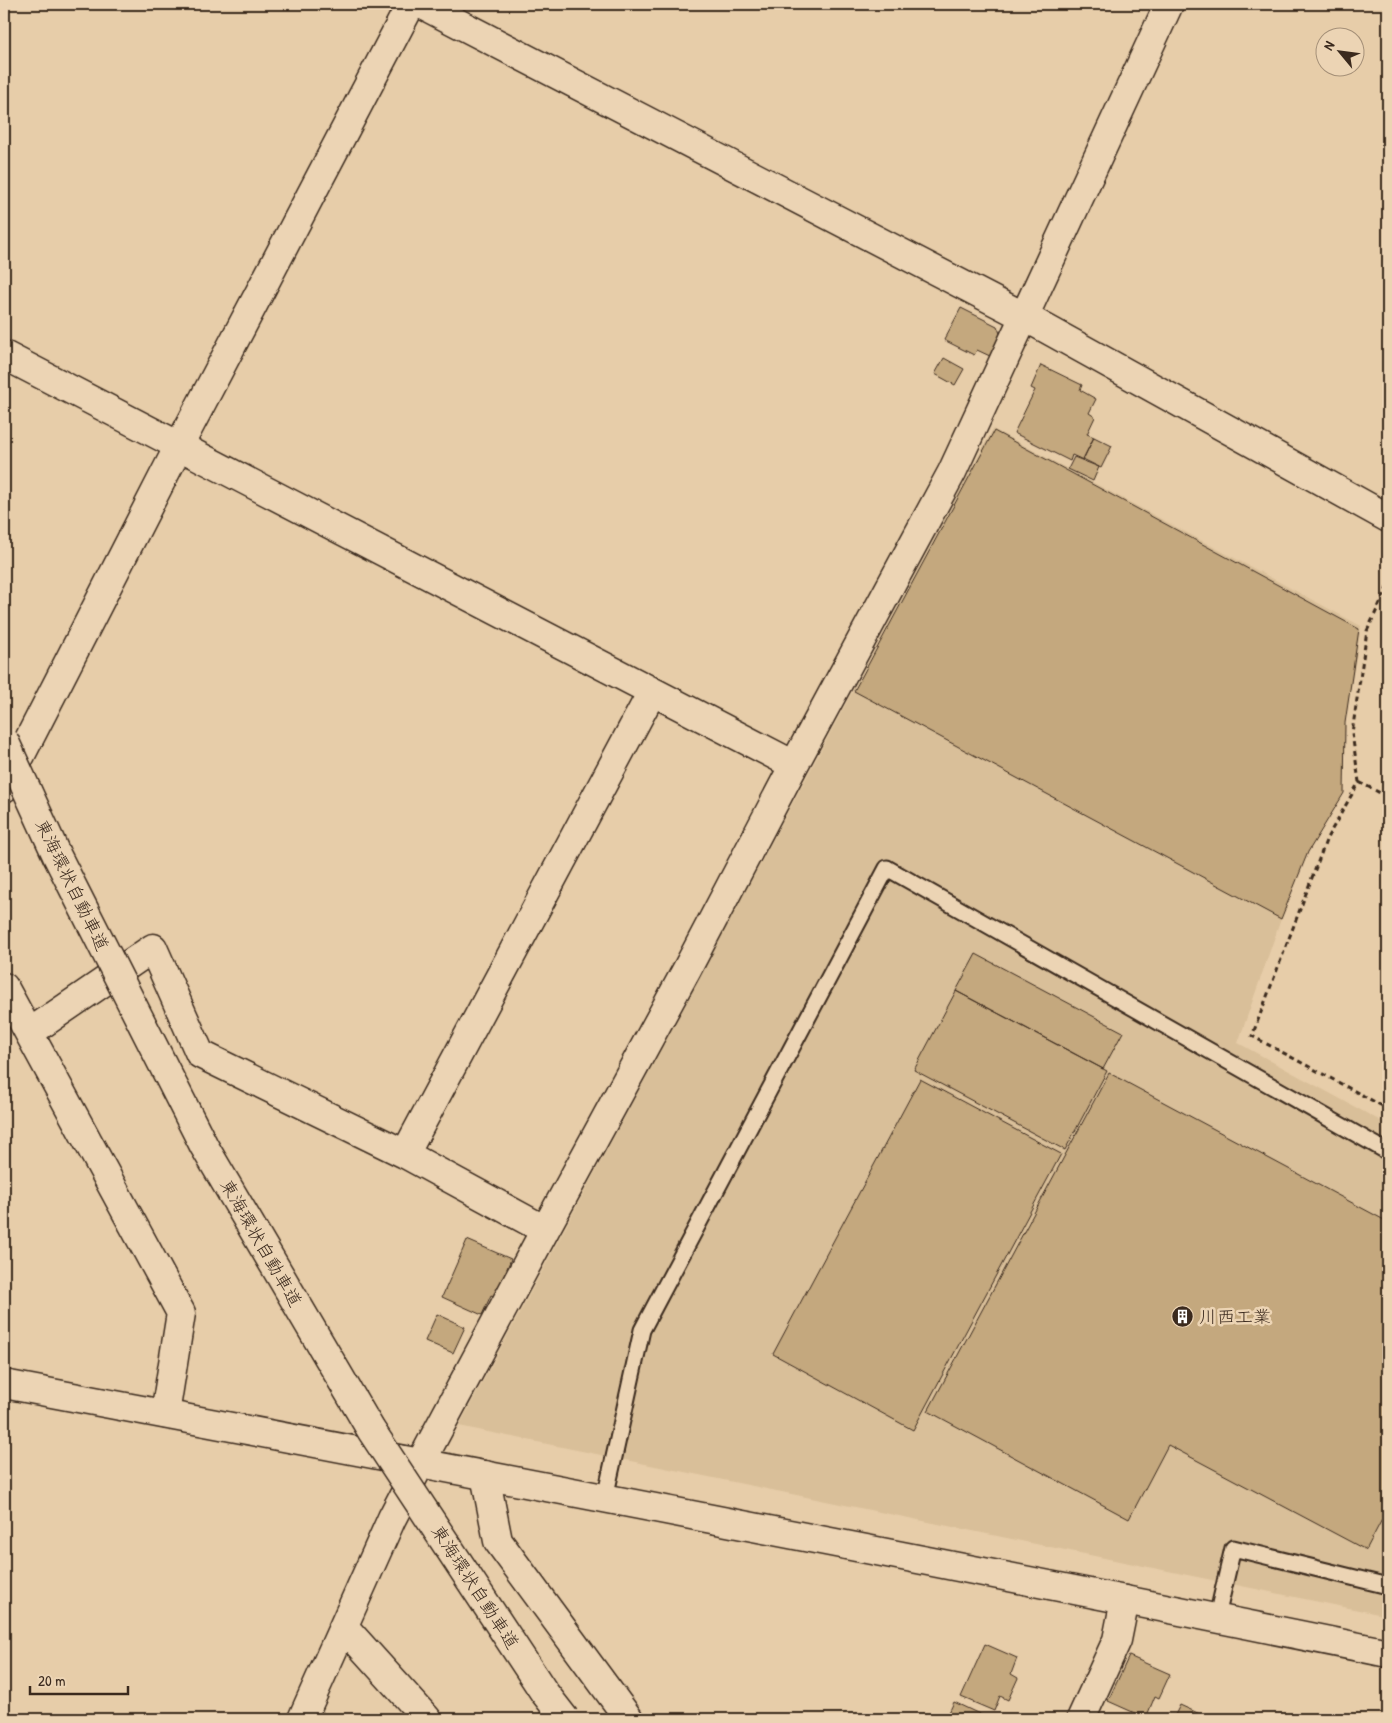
<svg xmlns="http://www.w3.org/2000/svg" width="1392" height="1723" font-family="'Patrick Hand','Klee One',sans-serif">
<style>
.built{fill:#d9bf99}
.building{fill:#c4a87e;stroke:#3b2a1e}
.lines{fill:none;stroke-linecap:round;stroke-linejoin:round}
.lane-casing{stroke:#3b2a1e;stroke-width:19}
.street-casing{stroke:#3b2a1e;stroke-width:31}
.secondary-casing{stroke:#3b2a1e;stroke-width:31}
.path{stroke:#3b2a1e;stroke-width:3;stroke-dasharray:5 4;stroke-linecap:butt}
.lane{stroke:#ecd4b4;stroke-width:15}
.street{stroke:#ecd4b4;stroke-width:28}
.secondary{stroke:#ecd4b4;stroke-width:28}
.highway-bridge-casing{stroke:#3b2a1e;stroke-width:31;stroke-linecap:butt}
.highway-bridge{stroke:#ecd4b4;stroke-width:28}
.labels{text-anchor:middle;stroke-width:5;stroke-linejoin:round;paint-order:stroke}
.street-label{font-size:18px;fill:#3b2a1e;stroke:#ecd4b4}
.poi-label{font-size:18px;fill:#3b2a1e;stroke:#ecd4b4;text-anchor:start}
</style>
<rect width="100%" height="100%" fill="#e7cda9"/>
<filter id="ink" filterUnits="userSpaceOnUse"><feTurbulence type="fractalNoise" baseFrequency=".02" numOctaves="2"/><feDisplacementMap in="SourceGraphic" scale="10" xChannelSelector="R" yChannelSelector="G"/><feConvolveMatrix kernelMatrix="1 2 1 2 8 2 1 2 1" color-interpolation-filters="sRGB"/></filter>
<g filter="url(#ink)">
<path class="built" d="M993,429l368,197 -16,97 -1,70 -36,59 -27,67 -43,124 150,82v491l-929,-190z"/>
<path class="building" d="M961,308l36,18 5,12 -10,19 -15,-7 -3,5 -30,-15z
M944,358l20,11 -9,16 -20,-11z
M1041,365l41,20 -2,5 16,9 -7,14 6,4 -8,17 7,3 -11,23 -11,-5 -2,6 -56,-28 21,-43 -4,-2z
M994,431l365,198 -14,94 -1,70 -36,59 -27,67 -427,-228z
M1094,437l18,9 -11,22 -18,-9z
M1074,457l25,10 -6,14 -25,-12z
M976,954l147,78 -20,37 -147,-78z
M956,991l151,80 -42,79 -151,-80z
M1109,1073l279,149v286l-22,42 -198,-105 -39,74 -201,-108z
M920,1079l141,75 -148,276 -140,-76z
M467,1240l44,19 -16,38 -4,-2 -9,20 -40,-18z
M437,1314l28,13 -12,26 -28,-12z
M985,1644l32,14 -6,16 7,4 -10,22 -8,-4 -6,15 -33,-14z
M1129,1656l41,18 -11,24 -4,-2 -9,22 -38,-17z
M954,1702l36,17h-44z
M1180,1705l22,10 -2,4h-27z"/>
<g class="lines">
<defs>
<path id="lane" d="M605,1498l37,-168 245,-462 501,284
M1219,1608l14,-60 155,38"/>
<path id="street" d="M421,4l604,313 363,201
M4,355l790,410
M4,788l175,-342 232,-442
M4,987l177,326 -16,101
M29,1033l124,-85 47,106 205,100 140,76
M405,1154l247,-462
M485,1475l13,66 131,178
M344,1627l83,92
M302,1719l90,-201 29,-56 124,-232 142,-261 107,-204 158,-293 217,-468
M1081,1719l36,-79 8,-40"/>
<path id="secondary" d="M4,1384c462,87 924,175 1384,269"/>
</defs>
<use href="#lane" class="lane-casing"/>
<use href="#street" class="street-casing"/>
<use href="#secondary" class="secondary-casing"/>
<path class="path" d="M1388,586l-21,45 -15,102 7,49 -32,56 -75,198 136,73
M1359,782l29,15"/>
<use href="#lane" class="lane"/>
<use href="#street" class="street"/>
<use href="#secondary" class="secondary"/>
<defs>
<path id="highway-bridge" d="M4,740l53,116 147,290 167,284 173,262 21,27"/>
</defs>
<use href="#highway-bridge" class="highway-bridge-casing"/>
<use href="#highway-bridge" class="highway-bridge"/>
</g>
</g>
<defs>
<symbol id="building-disc" viewBox="-11 -11 22 22"><circle r="9.5" fill="#3b2a1e" stroke="#ecd4b4"/><path d="M-4-6H4V6H1V3H-1V6H-4ZM-2.5-4.3h1.7v1.8h-1.7ZM.8-4.3h1.7v1.8H.8ZM-2.5-1h1.7V.8h-1.7ZM.8-1h1.7V.8H.8Z" fill="#fff"/></symbol>
</defs>
<g fill-rule="evenodd">
<use href="#building-disc" x="1170" y="1304" width="25" height="25"/>
</g>
<g class="labels">
<g class="street-label">
<text transform="translate(72 885) rotate(64)" y="6">東海環状自動車道</text>
<text transform="translate(261 1243) rotate(60)" y="6">東海環状自動車道</text>
<text transform="translate(475 1587) rotate(57)" y="6">東海環状自動車道</text>
</g>
<g class="poi-label">
<text x="1199" y="1323">川西工業</text>
</g>
</g>
<rect width="1392" height="1723" fill="none" stroke="#ecd4b4" stroke-width="20"/>
<rect x="10" y="10" width="1372" height="1703" fill="none" stroke="#3b2a1e" stroke-width="2" filter="url(#ink)"/>
<g transform="translate(1340 52) rotate(299)"><circle r="24" fill="#ecd4b4" stroke="#a59078"/>
<path d="M0-4L9 19L0 12L-9 19Z" fill="#3b2a1e"/>
<text y="-8" font-size="14" font-weight="bold" text-anchor="middle" fill="#3b2a1e">N</text>
</g>
<path d="M30 1686v8h98v-8" fill="none" stroke="#3b2a1e" stroke-width="2.5"/>
<text x="38" y="1686" font-size="15" fill="#3b2a1e" stroke="#ecd4b4" stroke-width="4" paint-order="stroke">20 m</text>
</svg>
